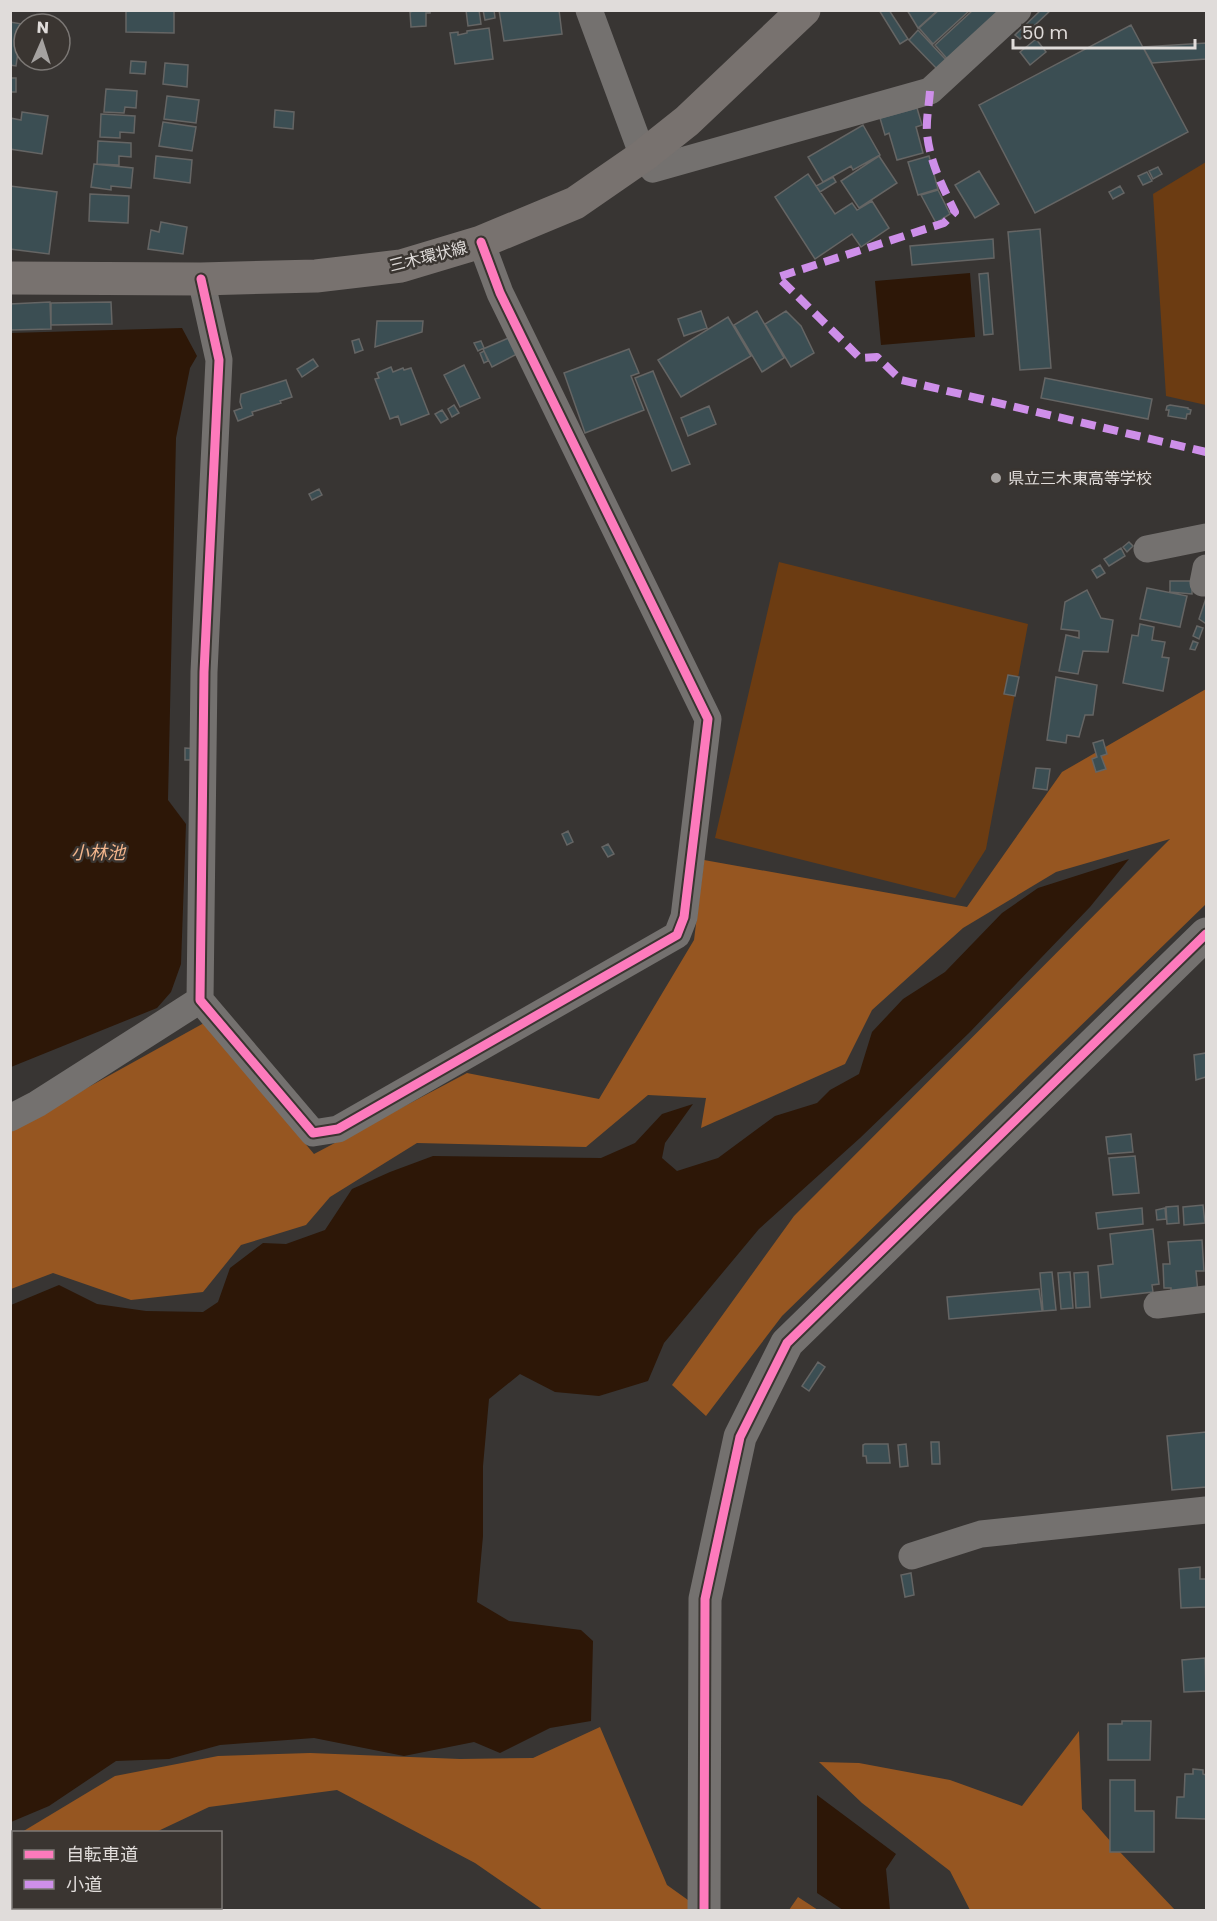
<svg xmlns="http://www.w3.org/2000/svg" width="1217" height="1921" font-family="Poppins,'Noto Sans JP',sans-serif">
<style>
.green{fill:#6c3c12}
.forest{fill:#965621}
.water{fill:#2d1707}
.building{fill:#3b4e53;stroke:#656564;stroke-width:1.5}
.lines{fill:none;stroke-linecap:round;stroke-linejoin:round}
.minor{stroke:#74716f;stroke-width:27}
.tertiary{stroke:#74716f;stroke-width:33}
.secondary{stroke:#78726f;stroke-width:33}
.quiet{stroke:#ce8fe9;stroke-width:8;stroke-dasharray:15 8;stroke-linecap:butt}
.cycleway-casing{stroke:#3a3531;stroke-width:13}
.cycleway{stroke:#fd7abc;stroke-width:9}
.poi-dot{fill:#a5a2a0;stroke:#3a3531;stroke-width:2}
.labels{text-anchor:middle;stroke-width:5;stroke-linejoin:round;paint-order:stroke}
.street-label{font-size:16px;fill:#e0dcda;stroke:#3a3531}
.poi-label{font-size:16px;fill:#e0dcda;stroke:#3a3531;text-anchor:start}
.water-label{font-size:18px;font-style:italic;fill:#f2b58c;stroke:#3a3531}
</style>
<rect width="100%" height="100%" fill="#383533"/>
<path class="green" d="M1206,162v243l-40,-9 -13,-202z
M779,562l249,62 -42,225 -31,49 -240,-60z"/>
<path class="forest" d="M1206,689v215l-424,412 -76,100 -34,-31 122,-169 376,-377 -114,33 -93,56 -91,82 -27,54 -144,64 5,-30 -58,-3 -62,52 -169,-4 -87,54 -24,28 -65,20 -38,47 -72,8 -78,-27 -42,16v-159l193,-107 110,131 153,-81 132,26 95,-159 10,-80 263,47 95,-135z
M600,1727l67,158 35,25h-159l-68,-47 -138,-73 -128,17 -53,25h-134l93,-56 103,-20 92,-3 150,6 73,-1z
M1079,1731l3,78 37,42 56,59h-205l-20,-39 -88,-68 -43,-41 40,1 91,17 72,26z
M13,1838l1,63 -3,2 -1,-64z
M798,1897l20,13h-29z"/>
<path class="water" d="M970,273l5,64 -94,8 -6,-64z
M182,328l15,28 -7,12 -14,70 -8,362 18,24 -5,140 -10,28 -14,16 -146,59v-734z
M1129,859l-39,48 -121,126 -109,105 -101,91 -95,114 -16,38 -49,15 -44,-4 -35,-18 -31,25 -6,67v70l-6,66 32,19 72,9 12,11 -2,80 -41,7 -50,25 -26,-11 -70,14 -90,-18 -94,7 -51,14 -53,2 -67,45 -38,16v-517l48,-20 38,19 49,7 57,1 15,-10 12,-34 33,-25 23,1 39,-14 27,-41 38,-17 43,-16 168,2 34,-15 27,-29 31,-10 -28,39 -3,15 15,13 41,-13 57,-42 42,-13 13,-13 29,-16 13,-42 31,-33 42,-27 57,-59 36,-25z
M817,1795l79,59 -10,15 4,41h-47l-26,-17z"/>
<path class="building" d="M126,10h48v23l-48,-1z
M416,10h14v3h-4v13l-15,1 -1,-15z
M466,10h13l2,14 -13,2z
M483,10h11l1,8 -10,2z
M499,10h60l3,24 -58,7z
M879,10h10l19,29 -8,5z
M907,10h31l-20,18z
M939,10h31l-37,34 -14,-16z
M973,10h33l-56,52 -15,-17z
M1041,10h10l-31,29 -5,-4z
M10,22l12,2 -6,42 -6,-1z
M1131,25l57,107 -153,81 -56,-108z
M489,28l4,31 -38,5 -5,-31 8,-1v3l9,-2v-2z
M918,30l29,31 -9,9 -29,-30z
M1036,39l10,13 -16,13 -10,-13z
M1206,43v16l-54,4 -9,-16z
M131,61l15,1 -1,12 -15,-1z
M165,63l23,2 -1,22 -24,-3z
M10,78h6v14h-6z
M106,89l31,2 -1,17 -11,-1 -1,6 -20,-1z
M167,96l32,4 -3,23 -32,-4z
M917,108l5,17 -6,2 7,26 -26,7 -8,-27 -4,2 -5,-17z
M275,110l19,2 -1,17 -19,-2z
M22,112l26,4 -6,38 -32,-5v-31l11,2z
M101,114l34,2 -1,17 -14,-1v6l-20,-1z
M163,122l33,5 -4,24 -33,-5z
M863,125l17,30 -27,15 -2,-4 -28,16 -15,-25z
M98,141l33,2v14l-12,-1v9l-22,-1z
M156,156l36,4 -2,23 -36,-5z
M879,156l18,27 -38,25 -18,-27z
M929,156l9,33 -20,6 -10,-33z
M94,164l39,4 -2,20 -20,-2v4l-20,-3z
M1158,167l4,7 -9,5 -4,-8z
M979,171l20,33 -24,14 -20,-33z
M1147,172l5,9 -9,4 -5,-9z
M808,174l27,40 17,-11 5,7 15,-9 17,27 -28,19 -9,-13 -37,25 -40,-62z
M833,177l3,5 -16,10 -4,-6z
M10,186l47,6 -8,62 -39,-5z
M1120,186l4,7 -11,6 -4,-7z
M938,190l12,24 -14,9 -15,-28z
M90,194l39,2 -1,27 -39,-2z
M161,222l26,5 -4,27 -35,-5 3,-19 8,2z
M1040,229l11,139 -31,2 -12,-138z
M993,239l1,19 -82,7 -2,-19z
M988,273l5,61 -9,1 -5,-61z
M50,302l1,27 -41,1v-26z
M111,302l1,22 -61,1v-22z
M701,311l6,17 -23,8 -6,-17z
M757,311l27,47 -22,14 -28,-47z
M786,311l15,15 13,27 -23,14 -26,-43z
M728,317l23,39 -70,41 -23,-37z
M377,321h46l-1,11 -47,15z
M511,337l8,16 -27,14 -9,-18z
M359,339l4,11 -8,3 -3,-12z
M481,341l3,7 -6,3 -4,-8z
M629,349l10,24 -8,3 13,34 -59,23 -21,-60z
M484,351l4,10 -4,2 -4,-10z
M313,359l5,7 -16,11 -5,-8z
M464,365l16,33 -20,9 -16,-32z
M391,367l2,5 10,-4 1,2 7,-2 18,46 -28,11 -3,-9 -8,3 -15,-40 4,-1 -2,-5z
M653,371l37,93 -18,7 -37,-93z
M1045,378l107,21 -4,20 -107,-21z
M286,380l6,17 -12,4 1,2 -29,9 1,3 -15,6 -4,-10 8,-3 -2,-6 1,-8z
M454,405l5,8 -7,4 -4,-8z
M1170,405l18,3v1l3,1 -1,4h-3l-1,5 -18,-3 1,-6h-3l1,-4z
M709,406l7,18 -28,12 -7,-18z
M442,410l6,9 -7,4 -6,-9z
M319,489l3,6 -10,5 -3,-6z
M1129,542l4,4 -6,6 -4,-5z
M1121,548l4,8 -16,10 -5,-7z
M1100,565l5,8 -8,5 -5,-8z
M1170,581h22v13l-22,-2z
M1147,588l40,8 -7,31 -40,-8z
M1087,590l14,28 12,2 -5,32 -25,-1 -5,23 -19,-3 7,-36 13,3v-7l-18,-2 4,-27z
M1206,598v24l-1,1 -6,-4z
M1140,624l14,3 -2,13 13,2 -3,15 7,1 -6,33 -40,-8 9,-48 6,1z
M1197,626l6,2 -4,11 -6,-3z
M1193,641l5,2 -3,7 -5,-1z
M1008,675l11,2 -4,19 -11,-2z
M1056,677l41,8 -4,30h-8l-6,22 -12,-2 -1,8 -19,-3z
M1103,740l4,14 -6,2 5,13 -10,3 -4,-13 5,-2 -4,-14z
M185,748l12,1v11h-12z
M1036,768l14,1 -3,21 -14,-2z
M568,831l5,11 -6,3 -5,-11z
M608,844l6,10 -6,3 -6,-10z
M1206,1053v24l-10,3 -2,-25z
M1131,1134l2,18 -25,2 -2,-17z
M1135,1156l4,37 -26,2 -4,-37z
M1203,1205l2,18 -21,2 -1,-18z
M1178,1206l1,17 -12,1 -1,-17z
M1142,1208l1,16 -45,5 -2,-16z
M1165,1208l1,11 -9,1 -1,-10z
M1153,1229l6,55 -7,1 1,7 -52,6 -3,-32 15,-2 -3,-30z
M1202,1240l2,31h-8l2,22 -27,2v-7h-7l-1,-24h7l-2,-22z
M1052,1272l4,38 -13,1 -3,-38z
M1070,1272l3,36 -12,1 -3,-36z
M1088,1272l2,35 -14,1 -2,-35z
M1039,1289l3,22 -93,8 -2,-22z
M818,1362l7,5 -16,24 -7,-5z
M1206,1432v55l-34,3 -5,-54z
M931,1442h8l1,22h-8z
M865,1444h23l2,19h-23l-1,-7h-3v-11z
M906,1444l2,22 -8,1 -2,-22z
M1200,1567v12h6v28l-25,1 -2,-39z
M911,1573l3,22 -9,2 -4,-22z
M1205,1658l1,33 -22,1 -2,-32z
M1122,1721h29l-1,39h-42v-36h14z
M1193,1769l10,1v4l3,1v44l-30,-1 1,-21h7l1,-23h8z
M1110,1780h25v31h19v41h-44z
M42,1908h60l2,2h-68z"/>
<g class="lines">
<path class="minor" d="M589,10l54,146 10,13 277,-78 88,-81
M201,279l18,81 -15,312 -4,328 113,133 25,-4 339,-194 7,-18 24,-198 -208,-426 -19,-51
M1147,549l59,-12
M1206,568l-3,15h3
M10,1118l27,-14 163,-104
M1157,1305l49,-6
M912,1556l69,-22 225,-24"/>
<path class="tertiary" d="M704,1910l1,-311 35,-162 47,-94 419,-409"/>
<path class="secondary" d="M10,278l191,1 115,-3 85,-10 80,-24 94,-39 68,-47 44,-35 117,-111"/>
<path class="quiet" d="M930,91c-1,14 -4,29 -3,42 2,27 16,55 28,79l-11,11 -166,54 82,81 17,-1 24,23 305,72"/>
<defs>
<path id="cycleway" d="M201,279l18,81 -15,312 -4,328 113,133 25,-4 339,-194 7,-18 24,-198 -208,-426 -19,-51
M704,1910l1,-311 35,-162 47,-94 419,-409"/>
</defs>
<use href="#cycleway" class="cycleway-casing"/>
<use href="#cycleway" class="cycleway"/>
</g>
<circle class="poi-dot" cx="996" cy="478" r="6"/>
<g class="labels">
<g class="street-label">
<text transform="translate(428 256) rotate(-14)" y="6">三木環状線</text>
</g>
<g class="poi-label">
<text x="1008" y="484">県立三木東高等学校</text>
</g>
<g class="water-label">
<text x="98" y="859">小林池</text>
</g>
</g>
<rect width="1217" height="1921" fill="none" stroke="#e0dcda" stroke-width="24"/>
<rect x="12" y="1831" width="210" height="78" fill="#3a3531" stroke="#7c7875" stroke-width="1.5"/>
<rect x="24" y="1850" width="30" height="9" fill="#fd7abc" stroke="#7c7875" stroke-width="1.5"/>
<text x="66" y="1861" font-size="18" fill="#e0dcda">自転車道</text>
<rect x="24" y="1880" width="30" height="9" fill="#ce8fe9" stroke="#7c7875" stroke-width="1.5"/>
<text x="66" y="1891" font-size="18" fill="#e0dcda">小道</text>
<g transform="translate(42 42) rotate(3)"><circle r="28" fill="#3a3531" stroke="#7c7875" stroke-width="1.5"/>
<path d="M0-4.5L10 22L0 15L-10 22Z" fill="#a5a2a0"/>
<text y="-9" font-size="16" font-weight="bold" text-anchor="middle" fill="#e0dcda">N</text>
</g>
<path d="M1013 39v9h182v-9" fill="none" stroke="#e0dcda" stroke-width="3"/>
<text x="1022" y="39" font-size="18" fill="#e0dcda" stroke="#3a3531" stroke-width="4.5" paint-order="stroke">50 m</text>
</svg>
